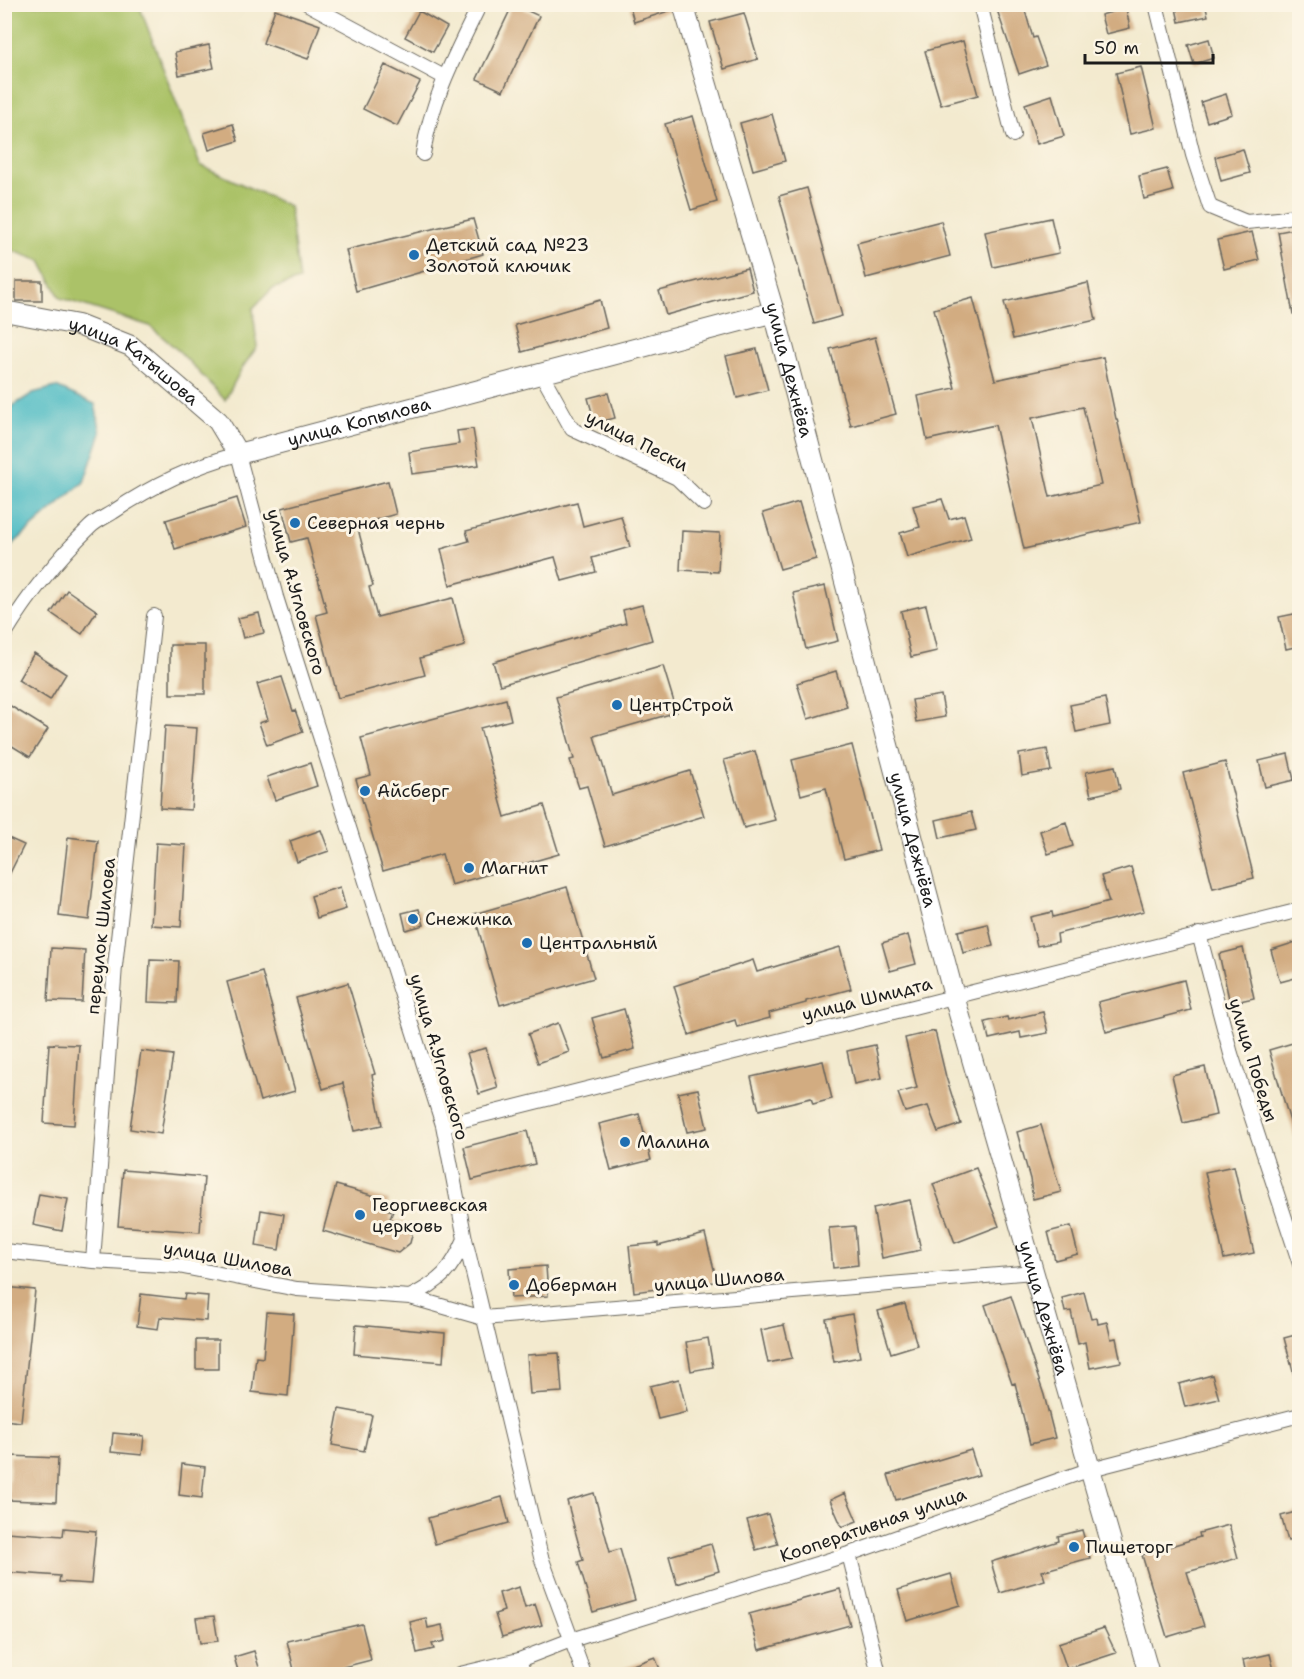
<svg xmlns="http://www.w3.org/2000/svg" width="1304" height="1679" font-family="'Shantell Sans',sans-serif">
<style>
.green{fill:#abc267;stroke:#646f42;stroke-width:1.5}
.water{fill:#4dbbc4;stroke:#346c70;stroke-width:1.5}
.building{fill:#d2ac81;fill-rule:evenodd}
.lines{fill:none;stroke-linecap:round;stroke-linejoin:round}
.street-casing{stroke:#67645b;stroke-width:16}
.secondary-casing{stroke:#67645b;stroke-width:22}
.street{stroke:#fff;stroke-width:14}
.secondary{stroke:#fff;stroke-width:20}
.poi-dot{fill:#1f6fb2;stroke:#fcf5e5;stroke-width:2}
.labels{text-anchor:middle;stroke-width:6;stroke-linejoin:round;paint-order:stroke}
.poi-label{font-size:18px;fill:#1c1c1c;stroke:#fcf5e5;text-anchor:start}
.street-label{font-size:18px;fill:#1c1c1c;stroke:#fcf5e5}
</style>
<rect width="100%" height="100%" fill="#fcf5e5"/>
<filter id="ink" filterUnits="userSpaceOnUse"><feTurbulence type="fractalNoise" baseFrequency=".0167" numOctaves="2"/><feDisplacementMap in="SourceGraphic" scale="12" xChannelSelector="R" yChannelSelector="G"/><feConvolveMatrix kernelMatrix="1 2 1 2 8 2 1 2 1" color-interpolation-filters="sRGB"/></filter>
<filter id="wash" filterUnits="userSpaceOnUse"><feTurbulence type="fractalNoise" baseFrequency=".008" numOctaves="4" result="noise"/><feDisplacementMap in="SourceGraphic" scale="24" xChannelSelector="R" yChannelSelector="G"/><feGaussianBlur stdDeviation="1.35" result="paint"/><feColorMatrix in="noise" values="0 0 0 0 0 0 0 0 0 0 0 0 0 0 0 0 0 1.4 0 .05"/><feComposite in="paint" operator="in"/></filter>
<g filter="url(#wash)">
<rect width="100%" height="100%" fill="#f3eacf"/>
<path class="green" d="M4,5h135l61,160 89,41 10,74 -27,9 -19,19 4,39 -15,21 -17,32 -44,-47 -31,-27 -90,-28 -19,-37 -36,-13z"/>
<path class="water" d="M56,387l39,17 6,29 -17,49 -79,69v-140l28,-18z"/>
<g id="blocks">
<path class="building" d="M513,4l26,12 -36,75 -26,-12z
M629,4h42l1,6 -38,12z
M995,4h28l10,34 3,-1 10,28 -27,9z
M1175,4h30l3,12 -29,6z
M1126,8l4,20 -24,6 -5,-19z
M275,9l45,16 -12,34 -45,-16z
M419,11l28,16 -14,25 -28,-15z
M744,13l14,46 -34,10 -14,-47z
M1209,39l5,19 -20,6 -6,-19z
M963,41l15,54 -37,10 -16,-54z
M209,45l5,23 -35,7 -4,-23z
M385,65l35,17 -23,44 -34,-17z
M1141,67l15,61 -26,6 -14,-61z
M1226,94l6,20 -25,8 -6,-20z
M1052,95l12,41 -27,8 -12,-40z
M772,114l13,47 -32,9 -13,-47z
M693,116l24,86 -26,8 -26,-86z
M233,124l5,17 -29,9 -5,-17z
M1243,149l7,24 -29,8 -6,-24z
M1167,169l6,22 -29,8 -5,-23z
M807,188l35,128 -28,8 -35,-128z
M1051,218l8,35 -66,14 -8,-35z
M473,219l10,35 -127,37 -10,-41z
M941,221l9,35 -84,22 -9,-35z
M1299,228v85l-6,1 -15,-82z
M1252,232l7,28 -35,9 -7,-29z
M747,268l6,23 -87,24 -7,-24z
M16,281h26v20h-26z
M1088,283l8,37 -83,19 -9,-37z
M973,298l22,82 108,-23 13,62h1l24,103 -117,27 -29,-124 -68,15 -9,-44 37,-8 -21,-79zM1083,407l18,78 -51,12 -18,-79z
M600,300l7,28 -85,24 -7,-27z
M875,337l21,77 -45,12 -21,-77z
M757,349l11,41 -31,8 -11,-42z
M608,393l7,25 -20,5 -7,-25z
M473,429l6,36 -67,9 -3,-22 50,-8 -2,-13z
M388,481l8,33 -39,11 16,61 -4,1 8,30 76,-19 12,48 -45,12 5,17 -87,23 -22,-83 11,-3 -20,-74 -16,4 -9,-34z
M237,498l9,29 -71,22 -9,-29z
M942,499l7,20 15,-4 7,23 -64,19 -7,-24 20,-6 -7,-21z
M577,502l6,24 38,-10 9,31 -38,11 4,14 -34,9 -7,-24 -105,28 -9,-36 28,-8 -3,-10z
M799,502l17,57 -36,10 -17,-56z
M682,531l38,2 -2,39 -38,-2z
M825,586l13,55 -32,8 -13,-56z
M67,590l30,21 -15,23 -31,-21z
M642,605l10,35 -152,45 -7,-23 133,-39 -3,-13z
M926,605l11,46 -26,6 -10,-46z
M259,613l5,20 -21,5 -5,-20z
M1299,613v33l-13,3 -7,-32z
M170,645h35v49h-35z
M34,653l32,21 -16,26 -32,-20z
M663,666l14,46 -83,24 18,59 78,-24 14,45 -99,30 -18,-60 -8,2 -9,-28 4,-1 -18,-62z
M836,671l11,36 -39,12 -11,-36z
M282,677l11,34 2,-1 8,22 -36,13 -8,-22 9,-3 -11,-36z
M941,695l4,22 -29,5 -4,-22z
M1105,698l5,27 -34,7 -6,-27z
M506,699l5,21 -31,8 25,89 39,-12 15,49 -108,31 -9,-31 -59,17 -27,-92 15,-4 -10,-37z
M4,702l44,27 -18,28 -26,-16z
M165,726l32,2 -6,82 -31,-2z
M852,745l27,105 -35,9 -18,-71 -25,7 -9,-35z
M1047,749l4,22 -29,5 -3,-22z
M755,751l20,69 -31,8 -20,-68z
M1288,754l6,26 -29,7 -6,-26z
M1225,762l29,116 -41,10 -30,-115z
M310,763l7,23 -42,14 -8,-23z
M1115,766l5,23 -29,7 -5,-24z
M971,812l5,18 -36,8 -4,-18z
M1066,822l7,24 -25,8 -8,-23z
M321,830l8,21 -32,11 -7,-21z
M4,836l20,9 -20,40z
M68,837l30,4 -9,79 -30,-4z
M156,843l30,2 -5,82 -30,-2z
M1131,867l13,44 -87,23 1,8 -21,4 -7,-29 22,-5 1,5 56,-15 -8,-26z
M340,887l6,22 -29,9 -6,-22z
M567,887l27,91 -94,27 -26,-91z
M419,909l5,16 -18,5 -4,-17z
M988,924l5,22 -30,7 -5,-22z
M908,935l8,29 -26,7 -8,-28z
M1299,941v36l-19,5 -9,-32z
M840,947l11,42 -45,12v2l-37,10 1,5 -33,9 -2,-7 -46,15 -15,-49 79,-26 4,12z
M51,948l34,2 -3,52 -34,-1z
M1243,948l11,50 -24,5 -11,-49z
M150,960l29,1 -2,42 -29,-1z
M262,972l33,119 -35,10 -33,-119z
M1184,980l7,30 -85,22 -8,-30z
M348,983l27,91 -3,1 10,50 -28,6 -11,-48 -20,6 -27,-91z
M624,1009l11,40 -31,9 -12,-40z
M1043,1012l5,21 -27,5 -1,-6 -31,7 -4,-17 22,-5 1,3z
M558,1023l11,29 -31,11 -10,-29z
M935,1031l11,46 15,47 -23,8 -10,-26 -23,6 -7,-19 19,-5 -12,-50z
M1296,1042l3,13v86l-3,1 -27,-92z
M49,1044l30,1 -5,80 -30,-2z
M875,1045l7,33 -28,6 -7,-33z
M486,1048l12,40 -19,6 -12,-41z
M141,1051l32,4 -12,79 -31,-5z
M823,1061l9,38 -19,5 -2,-6 -52,12 -8,-33z
M1205,1067l11,48 -33,8 -11,-48z
M698,1089l9,39 -20,4 -9,-39z
M639,1114l12,46 -40,10 -12,-46z
M1041,1125l20,67 -28,7 -3,-20 -13,-47z
M527,1131l8,33 -63,16 -8,-33z
M1234,1166l20,87 -30,6 -19,-87z
M976,1168l23,58 -44,17 -22,-59z
M123,1170l81,7 -4,55 -82,-6z
M336,1185l53,15 -3,9 7,2 -3,8 18,5 4,11 -2,8 -12,10 -75,-22z
M39,1194l29,5 -6,32 -29,-6z
M910,1200l11,50 -39,8 -9,-50z
M261,1210l23,4 -5,36 -23,-4z
M855,1226l3,39 -25,3 -4,-40z
M1071,1226l7,28 -23,6 -7,-28z
M705,1234l12,47 -30,7v-3l-53,7 -5,-46 29,-3v3z
M546,1266l2,30 -37,2 -2,-29z
M4,1287l31,3 -14,132 -17,-2z
M1084,1292l7,27 6,-1 1,6 9,-2 4,17 5,-1 5,24 -31,6 -5,-26 -7,2 -7,-33 -6,1 -3,-14z
M141,1294l43,5 1,-5 23,2 -2,25 -46,-4 -2,12 -21,-3z
M1011,1296l33,99 11,43 -25,6 -15,-61 -3,1 -27,-79z
M905,1304l12,41 -26,8 -13,-42z
M267,1312l27,2 -6,82 -36,-4 4,-35 7,1z
M852,1314l8,43 -26,5 -8,-43z
M356,1325l89,8 -2,29 -89,-8z
M784,1325l8,33 -24,5 -7,-33z
M1299,1334v45h-4l-11,-41z
M708,1338l5,29 -22,4 -5,-29z
M196,1340h22v29h-22z
M559,1353l3,39 -32,2 -3,-39z
M1212,1375l7,24 -34,8 -6,-23z
M679,1379l8,33 -29,7 -8,-33z
M339,1409l33,6 -8,36 -32,-6z
M113,1433l31,3 -2,19 -31,-3z
M971,1450l8,25 -83,25 -8,-25z
M10,1456l48,2 -2,44 -48,-2z
M182,1464l23,3 -3,31 -23,-3z
M594,1493l16,59 10,-3 15,51 -42,12 -15,-50 5,-2 -16,-59z
M845,1493l12,28 -15,6 -12,-27z
M502,1497l7,26 -74,21 -7,-26z
M1299,1511v27l-11,3 -7,-25z
M768,1514l10,30 -22,6 -9,-30z
M1229,1525l9,33 -51,14 17,54 -37,11 -25,-82 58,-18 -1,-4z
M64,1528l32,3 -5,53 -32,-2 1,-6 -56,-4 2,-40 57,4z
M1082,1530l8,28 -48,13 3,9 -45,13 -9,-31 68,-21 -1,-5z
M711,1544l8,27 -42,13 -8,-28z
M951,1574l9,31 -53,16 -9,-31z
M519,1587l6,21 10,-4 7,21 -40,12 -7,-23 9,-3 -5,-18z
M840,1589l10,36 -91,25 -10,-36z
M214,1616l4,25 -18,2 -4,-25z
M426,1618l2,10 14,-3 3,16 -13,3 2,5 -17,4 -7,-31z
M362,1624l9,36 -47,12 1,2h-30l-8,-33z
M1104,1628l12,25 -49,16 -9,-26z
M254,1651l7,23h-22l-5,-17z
M1270,1654l5,20h-29l-3,-14z
M655,1657l7,17h-51v-1z"/>
</g>
</g>
<g filter="url(#ink)">
<use href="#blocks" fill-opacity="0" stroke="#67645b" stroke-width="1.5"/>
<g class="lines">
<defs>
<path id="street" d="M308,4l136,73
M980,4l33,131
M1156,4l37,151 17,52 36,15 32,-3 22,-5
M423,154c8,-54 33,-101 57,-150
M541,373l31,56 105,49 27,26
M4,635c24,-39 53,-76 86,-108 6,-6 15,-10 23,-15 37,-25 81,-46 125,-58l38,143 167,528 22,114 76,318 43,117
M1199,934l32,120 69,210
M443,1125l857,-215
M4,1251l89,10 85,5 119,23 113,8 73,21 551,-46
M93,1261l22,-295 39,-350
M410,1297c31,-16 41,-26 55,-58
M849,1554l30,120
M519,1660l5,14
M460,1674l59,-14 52,-20 278,-86 242,-85 209,-54"/>
<g id="secondary">
<path id="s1" d="M683,4l91,308 180,684 195,678"/>
<path id="s2" d="M4,311l74,14 53,21 87,75 20,33 536,-142"/>
</g>
</defs>
<use href="#street" class="street-casing"/>
<use href="#secondary" class="secondary-casing"/>
<use href="#street" class="street"/>
<use href="#secondary" class="secondary"/>
</g>
</g>
<g class="poi-dot">
<circle cx="414" cy="255" r="6"/>
<circle cx="295" cy="523" r="6"/>
<circle cx="617" cy="705" r="6"/>
<circle cx="365" cy="791" r="6"/>
<circle cx="469" cy="868" r="6"/>
<circle cx="413" cy="919" r="6"/>
<circle cx="527" cy="943" r="6"/>
<circle cx="625" cy="1142" r="6"/>
<circle cx="360" cy="1215" r="6"/>
<circle cx="514" cy="1285" r="6"/>
<circle cx="1074" cy="1547" r="6"/>
</g>
<g class="labels">
<g class="poi-label">
<text x="426" y="251">Детский сад №23<tspan x="426" dy="21">Золотой ключик</tspan></text>
<text x="307" y="529">Северная чернь</text>
<text x="629" y="711">ЦентрСтрой</text>
<text x="377" y="797">Айсберг</text>
<text x="481" y="874">Магнит</text>
<text x="425" y="925">Снежинка</text>
<text x="539" y="949">Центральный</text>
<text x="637" y="1148">Малина</text>
<text x="372" y="1211">Георгиевская<tspan x="372" dy="21">церковь</tspan></text>
<text x="526" y="1291">Доберман</text>
<text x="1086" y="1553">Пищеторг</text>
</g>
<g class="street-label">
<text dy="6" stroke="none"><textPath href="#s2" startOffset="142">улица Катышова</textPath></text>
<text dy="6" stroke="none"><textPath href="#s1" startOffset="381">улица Дежнёва</textPath></text>
<text dy="6" stroke="none"><textPath href="#s2" startOffset="411">улица Копылова</textPath></text>
<text transform="translate(637 441) rotate(27)" y="6">улица Пески</text>
<text transform="translate(296 592) rotate(74)" y="6">улица А.Угловского</text>
<text dy="6" stroke="none"><textPath href="#s1" startOffset="867">улица Дежнёва</textPath></text>
<text transform="translate(101 936) rotate(-84)" y="6">переулок Шилова</text>
<text transform="translate(867 999) rotate(-14)" y="6">улица Шмидта</text>
<text transform="translate(439 1057) rotate(74)" y="6">улица А.Угловского</text>
<text transform="translate(1253 1060) rotate(73)" y="6">улица Победы</text>
<text transform="translate(228 1259) rotate(10)" y="6">улица Шилова</text>
<text transform="translate(719 1280) rotate(-5)" y="6">улица Шилова</text>
<text dy="6" stroke="none"><textPath href="#s1" startOffset="1353">улица Дежнёва</textPath></text>
<text transform="translate(873 1525) rotate(-19)" y="6">Кооперативная улица</text>
</g>
</g>
<rect width="1304" height="1679" fill="none" stroke="#fcf5e5" stroke-width="24"/>
<path d="M1085 54v9h128v-9" fill="none" stroke="#1c1c1c" stroke-width="3"/>
<text x="1094" y="54" font-size="18" fill="#1c1c1c" stroke="#fcf5e5" stroke-width="4.5" paint-order="stroke">50 m</text>
</svg>
